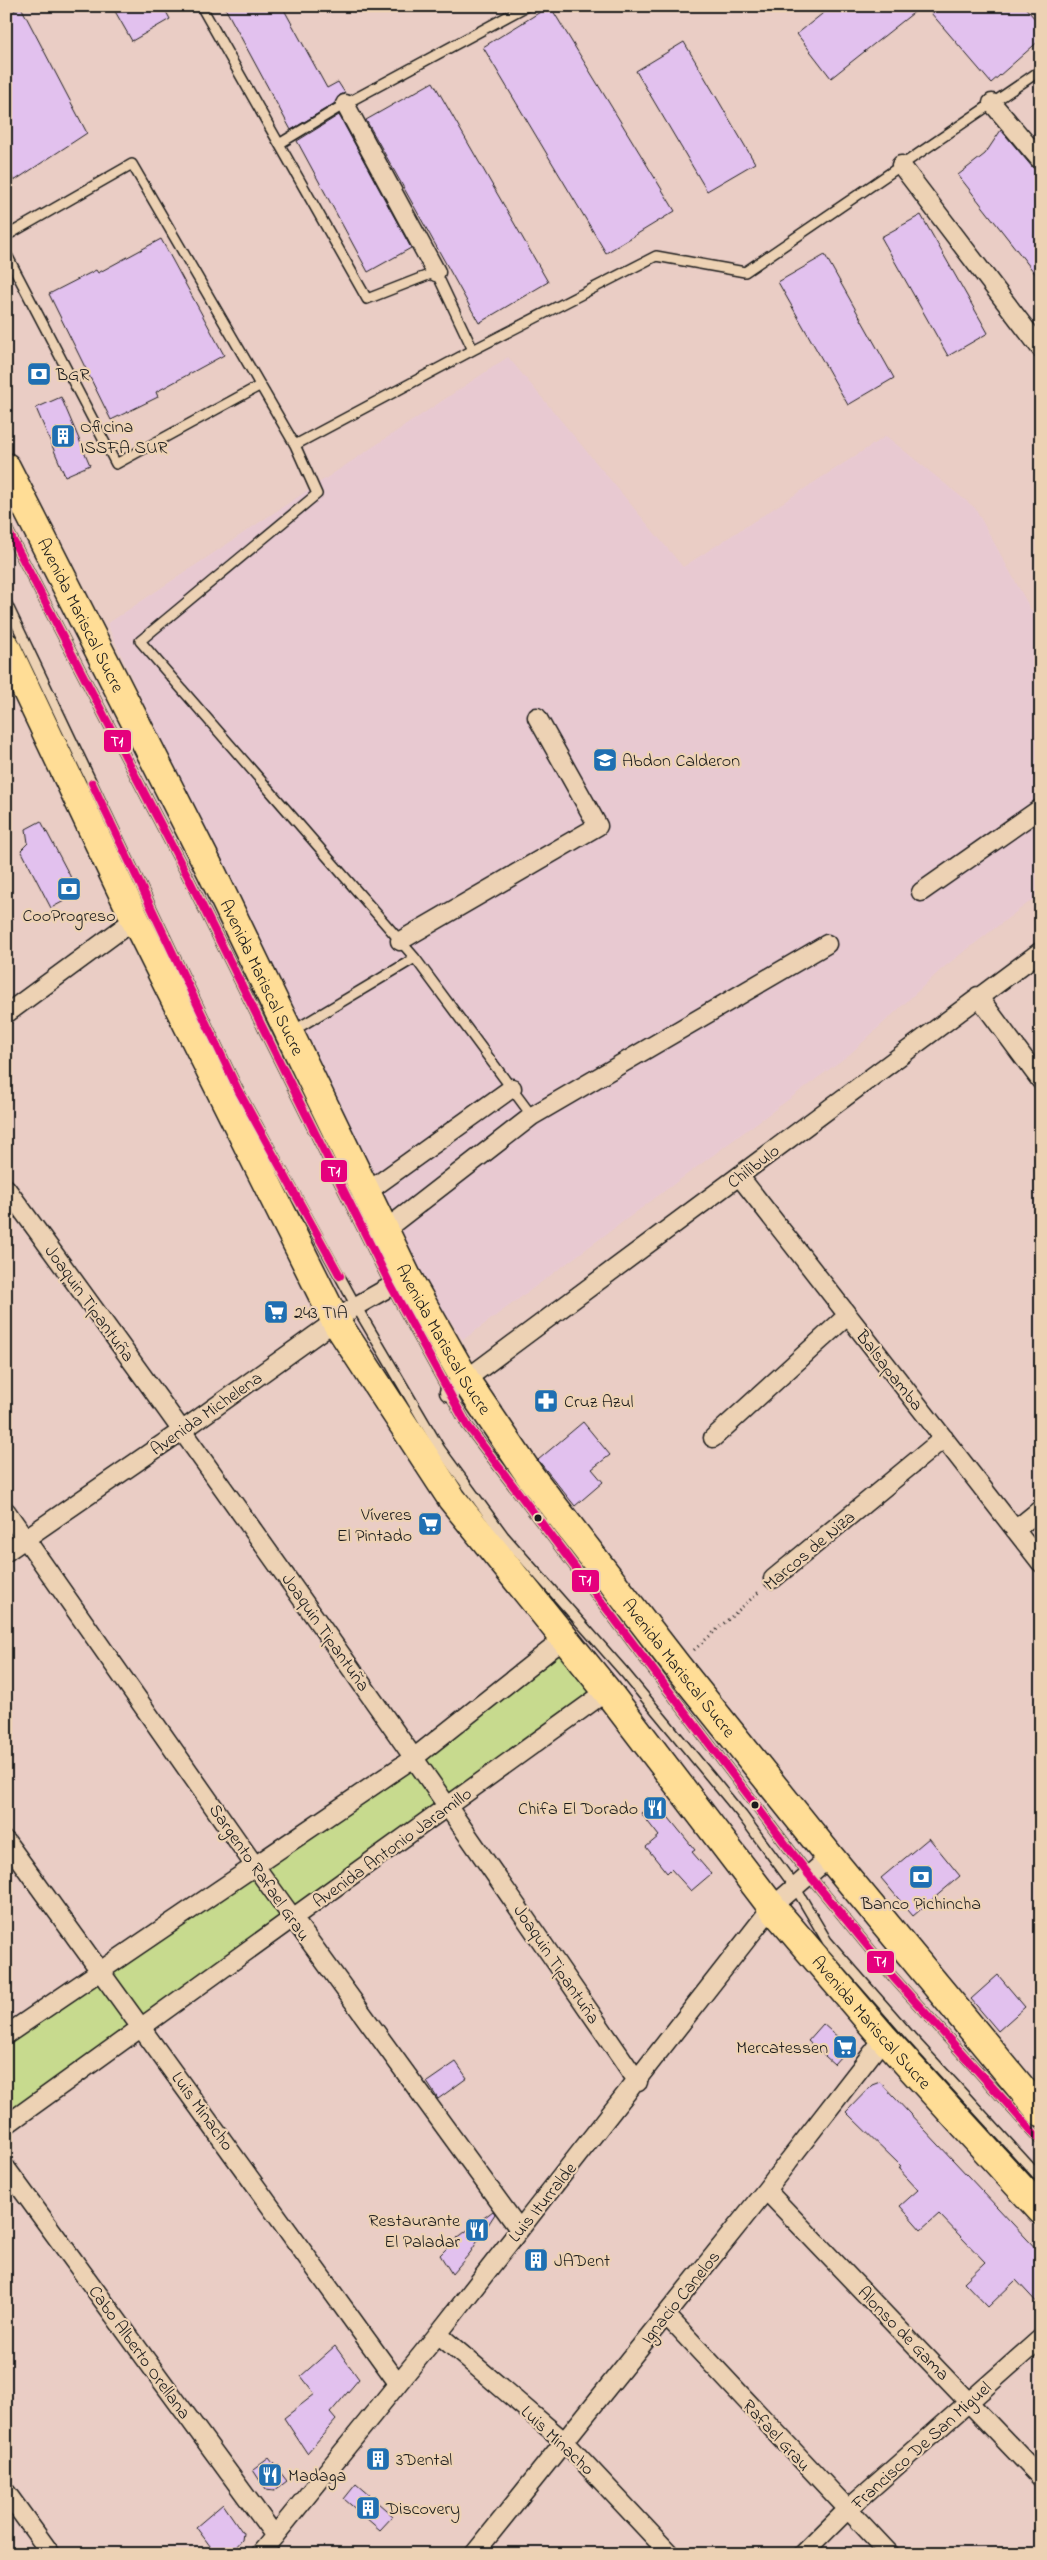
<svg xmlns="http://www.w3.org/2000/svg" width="1047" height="2560" font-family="'Indie Flower',sans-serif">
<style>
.built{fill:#e8c9d1}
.green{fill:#c7da8e;stroke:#727b55}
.building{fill:#e2c1ee;stroke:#1c1c1c}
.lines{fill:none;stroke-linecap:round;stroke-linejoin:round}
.service-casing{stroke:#1c1c1c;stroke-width:12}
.minor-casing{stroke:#1c1c1c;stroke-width:21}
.primary-casing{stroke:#1c1c1c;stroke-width:31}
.path{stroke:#1c1c1c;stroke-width:3;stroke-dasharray:1 4;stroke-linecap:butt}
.service{stroke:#edd2b4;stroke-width:9}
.minor{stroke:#edd2b4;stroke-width:18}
.primary{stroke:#ffdd96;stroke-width:28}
.bus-1-casing{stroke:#edd2b4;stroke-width:11}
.bus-1{stroke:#e5007d;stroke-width:8}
.bus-dot{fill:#1c1c1c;stroke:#edd2b4;stroke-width:2}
.labels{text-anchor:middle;stroke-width:4.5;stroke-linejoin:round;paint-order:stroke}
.poi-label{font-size:18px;fill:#1c1c1c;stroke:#edd2b4;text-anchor:start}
.street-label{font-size:18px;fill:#1c1c1c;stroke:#edd2b4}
.line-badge{stroke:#edd2b4;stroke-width:2}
.badge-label{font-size:14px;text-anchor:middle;font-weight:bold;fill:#fff}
</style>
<rect width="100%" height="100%" fill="#eacdc5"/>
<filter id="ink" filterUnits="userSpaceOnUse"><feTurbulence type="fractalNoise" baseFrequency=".02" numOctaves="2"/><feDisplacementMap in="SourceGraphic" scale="10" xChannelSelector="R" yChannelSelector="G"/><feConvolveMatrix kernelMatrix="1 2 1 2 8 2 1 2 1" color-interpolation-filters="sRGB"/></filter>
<g filter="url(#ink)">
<path class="built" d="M508,357l175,210 203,-131 89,72 66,120v265l-97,74 -94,87 -387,286 -96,-148 -260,-568z"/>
<path class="green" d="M565,1638l42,53 -601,434v-90l249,-169z"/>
<path class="building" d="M112,6h51l7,13 -38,22z
M224,6h58l45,82 11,-6 7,11 -5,2 -5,8 -44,27z
M550,6l125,205 -69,42 -123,-206z
M832,6h90l-91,72 -34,-44z
M925,6h99l17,20v13l-50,44z
M21,7l66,126 -73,48 -8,-14v-152z
M684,42l71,121 -48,28 -71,-120z
M433,82l115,200 -69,41 -113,-203z
M339,115l72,133 -43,24 -71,-131z
M1001,130l32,38 8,3v110l-83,-106 27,-21z
M921,215l67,118 -40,23 -67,-119z
M161,239l63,116 -68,37 2,5 -47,23 -62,-126 47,-24 2,3z
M825,255l69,123 -46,27 -70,-123z
M61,397l29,68 -25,11 -29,-68z
M41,821l38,72 -28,15 -30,-58 7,-7 -2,-14z
M583,1422l27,33 -18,14 11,13 -28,24 -37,-46z
M656,1802l39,48 -3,2 19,22 -20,17 -20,-22 -4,4 -21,-26 13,-11 -18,-23z
M929,1838l31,38 -47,40 -32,-38z
M998,1975l27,32 -27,24 -27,-32z
M823,2024l26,23 -15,17 -26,-23z
M456,2062l11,16 -29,21 -11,-17z
M880,2082l161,172v53l-25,-27 -28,27 -24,-25 21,-20 -46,-48 -18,16 -21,-24 18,-16 -20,-22 3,-2 -55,-54 26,-27z
M493,2211l2,3 -25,39 -18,21 -12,-19 17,-17z
M335,2346l24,33 -29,34 6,7 -29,33 -23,-35 31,-24 -14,-18z
M269,2458l18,23 -13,10 -8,-1 -13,-20z
M356,2484l37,32 -13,14 -36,-31z
M223,2504l20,29 -1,7 -12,14h-14l-20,-27z"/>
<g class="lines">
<defs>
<path id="service" d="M201,6l166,293 69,-27 37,78 183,-94 89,16 296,-202
M279,144l66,-40 182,-98
M6,236l126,-72 163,281 178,-95
M6,253l110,211 143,-78
M295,445l22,49 -177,147 275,317 117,158
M6,527l181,348 204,411 76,139 342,450 84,102 148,164
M6,602l232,488 118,216 84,143 64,87 120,136 118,143 53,72 32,54 84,96 130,142
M291,1032l124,-74"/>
<path id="minor" d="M992,103l49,58
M345,104l91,168
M901,165l140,184
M921,892l120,-84
M400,941l198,-115 -61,-109
M978,996l63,85
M6,1014l129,-95
M740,1177l301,386
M6,1188c216,295 426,593 632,894
M367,1192l145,-104
M385,1230l147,-114 295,-172
M449,1392l592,-441
M713,1438l134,-122
M6,1511l249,355 264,363
M1015,1530l26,-21
M6,1552l177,-122 173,-124 51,-29
M773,1579l171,-141
M6,1841l392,542
M6,2035l409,-278 150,-119
M6,2125l601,-434
M6,2168l269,368
M766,2190l275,288
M666,2315l224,239
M438,2334l127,108 105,112
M6,2492l45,62
M260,2554l178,-220 334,-427 58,-50
M474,2554l292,-364 118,-152
M803,2554l44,-44 194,-172"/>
<g id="primary">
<path id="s1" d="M6,467l206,406 195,404 59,104 65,96 146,189 153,191 211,255"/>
<path id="s2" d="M6,647l129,272 200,401 117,179 155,192 165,216 112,131 157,172"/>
</g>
</defs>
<use href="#service" class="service-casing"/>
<use href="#minor" class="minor-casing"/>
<use href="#primary" class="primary-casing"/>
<path class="path" d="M694,1650l66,-59"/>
<use href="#service" class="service"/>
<use href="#minor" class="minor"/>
<use href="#primary" class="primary"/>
<defs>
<path id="bus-1" d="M6,527l181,348 204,411 76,139 342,450 84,102 148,164
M92,783l146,307 102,186"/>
</defs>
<use href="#bus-1" class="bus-1-casing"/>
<use href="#bus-1" class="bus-1"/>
</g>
</g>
<defs>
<symbol id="bank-square" viewBox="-11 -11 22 22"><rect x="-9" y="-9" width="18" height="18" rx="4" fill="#1f6fb2" stroke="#edd2b4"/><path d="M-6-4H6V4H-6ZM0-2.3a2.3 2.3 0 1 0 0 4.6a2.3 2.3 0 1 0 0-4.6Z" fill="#fff"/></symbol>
<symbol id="building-square" viewBox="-11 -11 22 22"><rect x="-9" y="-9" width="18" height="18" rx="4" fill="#1f6fb2" stroke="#edd2b4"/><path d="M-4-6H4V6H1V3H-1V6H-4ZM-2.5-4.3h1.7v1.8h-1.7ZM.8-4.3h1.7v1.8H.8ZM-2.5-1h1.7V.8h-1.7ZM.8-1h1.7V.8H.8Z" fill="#fff"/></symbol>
<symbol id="school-square" viewBox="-11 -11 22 22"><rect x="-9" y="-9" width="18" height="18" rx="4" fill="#1f6fb2" stroke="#edd2b4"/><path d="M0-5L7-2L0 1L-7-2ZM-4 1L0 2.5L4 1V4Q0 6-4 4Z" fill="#fff"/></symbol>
<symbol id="supermarket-square" viewBox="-11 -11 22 22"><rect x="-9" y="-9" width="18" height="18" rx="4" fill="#1f6fb2" stroke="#edd2b4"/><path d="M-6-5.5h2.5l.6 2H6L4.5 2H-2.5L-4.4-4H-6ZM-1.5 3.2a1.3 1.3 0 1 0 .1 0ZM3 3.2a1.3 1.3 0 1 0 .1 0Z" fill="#fff"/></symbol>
<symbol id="pharmacy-square" viewBox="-11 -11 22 22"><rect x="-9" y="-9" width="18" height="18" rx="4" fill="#1f6fb2" stroke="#edd2b4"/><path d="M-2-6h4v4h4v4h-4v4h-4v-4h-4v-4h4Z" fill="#fff"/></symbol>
<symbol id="restaurant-square" viewBox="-11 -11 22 22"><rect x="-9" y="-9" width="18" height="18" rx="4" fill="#1f6fb2" stroke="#edd2b4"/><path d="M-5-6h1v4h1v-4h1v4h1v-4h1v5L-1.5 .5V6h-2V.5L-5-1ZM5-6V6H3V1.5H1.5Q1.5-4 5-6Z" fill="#fff"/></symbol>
</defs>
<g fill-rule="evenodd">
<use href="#bank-square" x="25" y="360" width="28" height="28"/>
<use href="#building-square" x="49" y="422" width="28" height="28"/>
<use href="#school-square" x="591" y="746" width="28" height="28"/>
<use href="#bank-square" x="55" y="875" width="28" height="28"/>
<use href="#supermarket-square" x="262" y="1298" width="28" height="28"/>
<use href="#pharmacy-square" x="532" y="1387" width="28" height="28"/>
<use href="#supermarket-square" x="416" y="1510" width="28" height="28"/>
<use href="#restaurant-square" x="641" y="1794" width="28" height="28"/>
<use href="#bank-square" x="907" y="1863" width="28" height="28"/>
<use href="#supermarket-square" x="831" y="2033" width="28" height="28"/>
<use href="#restaurant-square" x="463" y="2216" width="28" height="28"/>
<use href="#building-square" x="522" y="2246" width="28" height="28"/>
<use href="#building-square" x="364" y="2445" width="28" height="28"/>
<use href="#restaurant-square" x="256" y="2461" width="28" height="28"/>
<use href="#building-square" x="354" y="2494" width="28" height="28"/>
</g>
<g class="bus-dot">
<circle cx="538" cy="1518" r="4.5"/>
<circle cx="755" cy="1805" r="4.5"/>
</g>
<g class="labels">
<g class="poi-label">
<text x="56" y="380">BGR</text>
<text x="80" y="432">Oficina<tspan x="80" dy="21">ISSFA SUR</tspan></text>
<text x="622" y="766">Abdon Calderon</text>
<text x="69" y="921" text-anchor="middle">CooProgreso</text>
<text x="294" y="1318">243 TIA</text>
<text x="564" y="1407">Cruz Azul</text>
<text x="412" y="1520" text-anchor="end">Víveres<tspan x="412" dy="21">El Pintado</tspan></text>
<text x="638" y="1814" text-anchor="end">Chifa El Dorado</text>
<text x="921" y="1909" text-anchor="middle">Banco Pichincha</text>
<text x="828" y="2053" text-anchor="end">Mercatessen</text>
<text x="460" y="2226" text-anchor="end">Restaurante<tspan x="460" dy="21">El Paladar</tspan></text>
<text x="554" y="2266">JADent</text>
<text x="396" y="2465">3Dental</text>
<text x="288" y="2481">Madaga</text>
<text x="386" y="2514">Discovery</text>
</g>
<g class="street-label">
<text dy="6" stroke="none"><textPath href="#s1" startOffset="166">Avenida Mariscal Sucre</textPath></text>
<text dy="6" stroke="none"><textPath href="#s1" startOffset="571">Avenida Mariscal Sucre</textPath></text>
<text transform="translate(753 1166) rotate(-37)" y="6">Chilibulo</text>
<text transform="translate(90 1303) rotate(54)" y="6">Joaquin Tipantuña</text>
<text dy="6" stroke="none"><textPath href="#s1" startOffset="976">Avenida Mariscal Sucre</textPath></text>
<text transform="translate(890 1370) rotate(52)" y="6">Balsapamba</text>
<text transform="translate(206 1413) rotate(-35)" y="6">Avenida Michelena</text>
<text transform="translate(809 1550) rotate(-40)" y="6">Marcos de Niza</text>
<text transform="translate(326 1632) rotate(55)" y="6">Joaquin Tipantuña</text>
<text dy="6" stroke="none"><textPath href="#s1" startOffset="1381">Avenida Mariscal Sucre</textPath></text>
<text transform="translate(392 1847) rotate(-36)" y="6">Avenida Antonio Jaramillo</text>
<text transform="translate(260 1872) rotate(55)" y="6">Sargento Rafael Grau</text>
<text transform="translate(557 1964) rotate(56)" y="6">Joaquin Tipantuña</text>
<text dy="6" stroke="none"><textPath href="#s2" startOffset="1634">Avenida Mariscal Sucre</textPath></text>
<text transform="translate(203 2111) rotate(54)" y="6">Luis Minacho</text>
<text transform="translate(542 2202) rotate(-51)" y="6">Luis Iturralde</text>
<text transform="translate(680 2297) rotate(-51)" y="6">Ignacio Canelos</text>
<text transform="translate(904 2333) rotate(46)" y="6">Alonso de Gama</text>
<text transform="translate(140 2352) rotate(54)" y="6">Cabo Alberto Orellana</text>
<text transform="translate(777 2435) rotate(47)" y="6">Rafael Grau</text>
<text transform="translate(558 2440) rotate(43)" y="6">Luis Minacho</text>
<text transform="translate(921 2445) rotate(-42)" y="6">Francisco De San Miguel</text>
</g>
</g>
<g class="line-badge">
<rect x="103" y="729" width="29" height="24" rx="5" fill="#e5007d"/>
<rect x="320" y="1159" width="28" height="24" rx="5" fill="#e5007d"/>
<rect x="571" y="1569" width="29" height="24" rx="5" fill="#e5007d"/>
<rect x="866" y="1950" width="29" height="24" rx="5" fill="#e5007d"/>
</g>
<g class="badge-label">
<text x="117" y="746">T1</text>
<text x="334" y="1176">T1</text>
<text x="585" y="1585">T1</text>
<text x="880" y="1966">T1</text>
</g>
<rect width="1047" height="2560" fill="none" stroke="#edd2b4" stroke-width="25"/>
<rect x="12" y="12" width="1022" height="2535" fill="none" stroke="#1c1c1c" stroke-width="2" filter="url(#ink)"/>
</svg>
